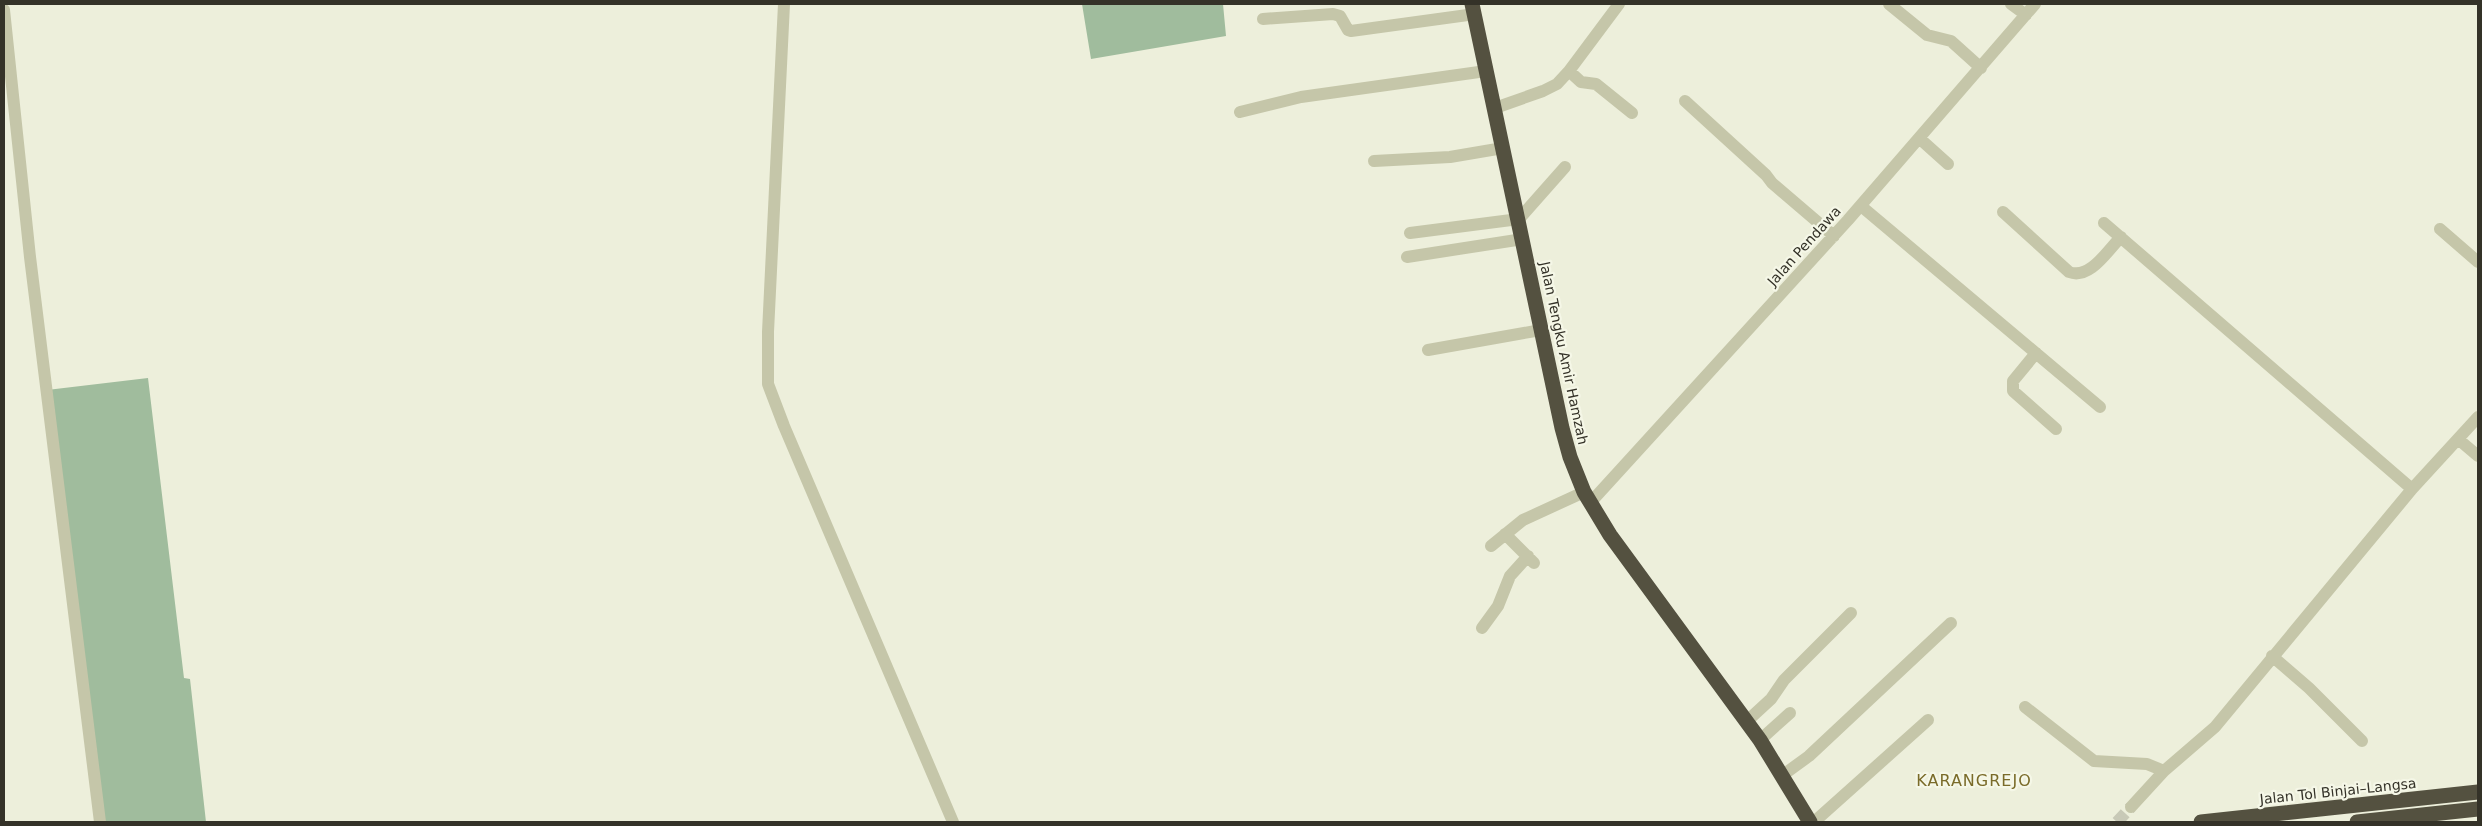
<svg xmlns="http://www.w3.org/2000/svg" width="2482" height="826" font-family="'DejaVu Sans',sans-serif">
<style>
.green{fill:#a0bc9d}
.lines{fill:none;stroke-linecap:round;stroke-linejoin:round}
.minor-tunnel{stroke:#c8c9b7;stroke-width:12;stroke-dasharray:12 6;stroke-linecap:butt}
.minor{stroke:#c5c6a9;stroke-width:12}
.highway{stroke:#545140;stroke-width:15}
.labels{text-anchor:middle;stroke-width:4.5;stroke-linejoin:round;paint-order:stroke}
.street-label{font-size:14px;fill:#343228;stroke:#f5f7e7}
.quarter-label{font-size:16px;letter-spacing:1px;fill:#7a6b29;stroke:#f5f7e7}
</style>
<rect width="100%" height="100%" fill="#edefdb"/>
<path class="green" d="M1082,4h141l3,32 -135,23z
M148,378l36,300 6,1 16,143h-106l-53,-432z"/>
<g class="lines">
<path class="minor-tunnel" d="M2117,822l14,-15"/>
<path class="minor" d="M784,4l-16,328v52l16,42 169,396
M1889,4l38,31 24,6 30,27
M2011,4l15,11
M4,10l26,247 70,565
M1263,19l70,-5 7,2 8,14 3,1 124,-17
M1569,71l12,11 15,2 36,29
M1685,101l81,74 6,8 62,53
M1495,108l48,-17 14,-7 12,-13 50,-67
M1240,112l61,-15 185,-26
M1919,138l29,26
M1374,161l76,-4 53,-9
M1861,206l239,201
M2003,212l66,60c21,8 38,-21 52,-35
M2104,223l308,266
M2440,229l38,33
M1410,233l109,-14 46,-52
M1407,257l116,-18
M1428,350l113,-20
M2036,353l-23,28v10l43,38
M2458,439l20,17
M1590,503l258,-283 187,-216
M1505,534l29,29
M1491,546l32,-26 61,-28
M1482,628l16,-22 12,-30 18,-20
M2272,656l37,32 53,53
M2025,707l69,54 53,3 17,7
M1746,722l25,-23 13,-19 67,-67
M1760,740l30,-27
M1783,775l26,-19 142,-133
M2131,807l33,-36 51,-44 197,-238 66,-72
M1814,822l114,-102"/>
<path class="highway" d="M1472,4l90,424 8,29 14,35 26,43 150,205 50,82
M2201,822l277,-30
M2357,822l121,-13"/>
</g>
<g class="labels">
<g class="street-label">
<text transform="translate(1804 246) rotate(-48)" y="5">Jalan Pendawa</text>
<text transform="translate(1564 353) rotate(78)" y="5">Jalan Tengku Amir Hamzah</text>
<text transform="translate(2338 791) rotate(-6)" y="5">Jalan Tol Binjai–Langsa</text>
</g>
<g class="quarter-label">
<text x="1974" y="786">KARANGREJO</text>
</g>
</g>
<rect width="2482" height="826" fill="none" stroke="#343228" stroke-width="10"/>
</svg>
